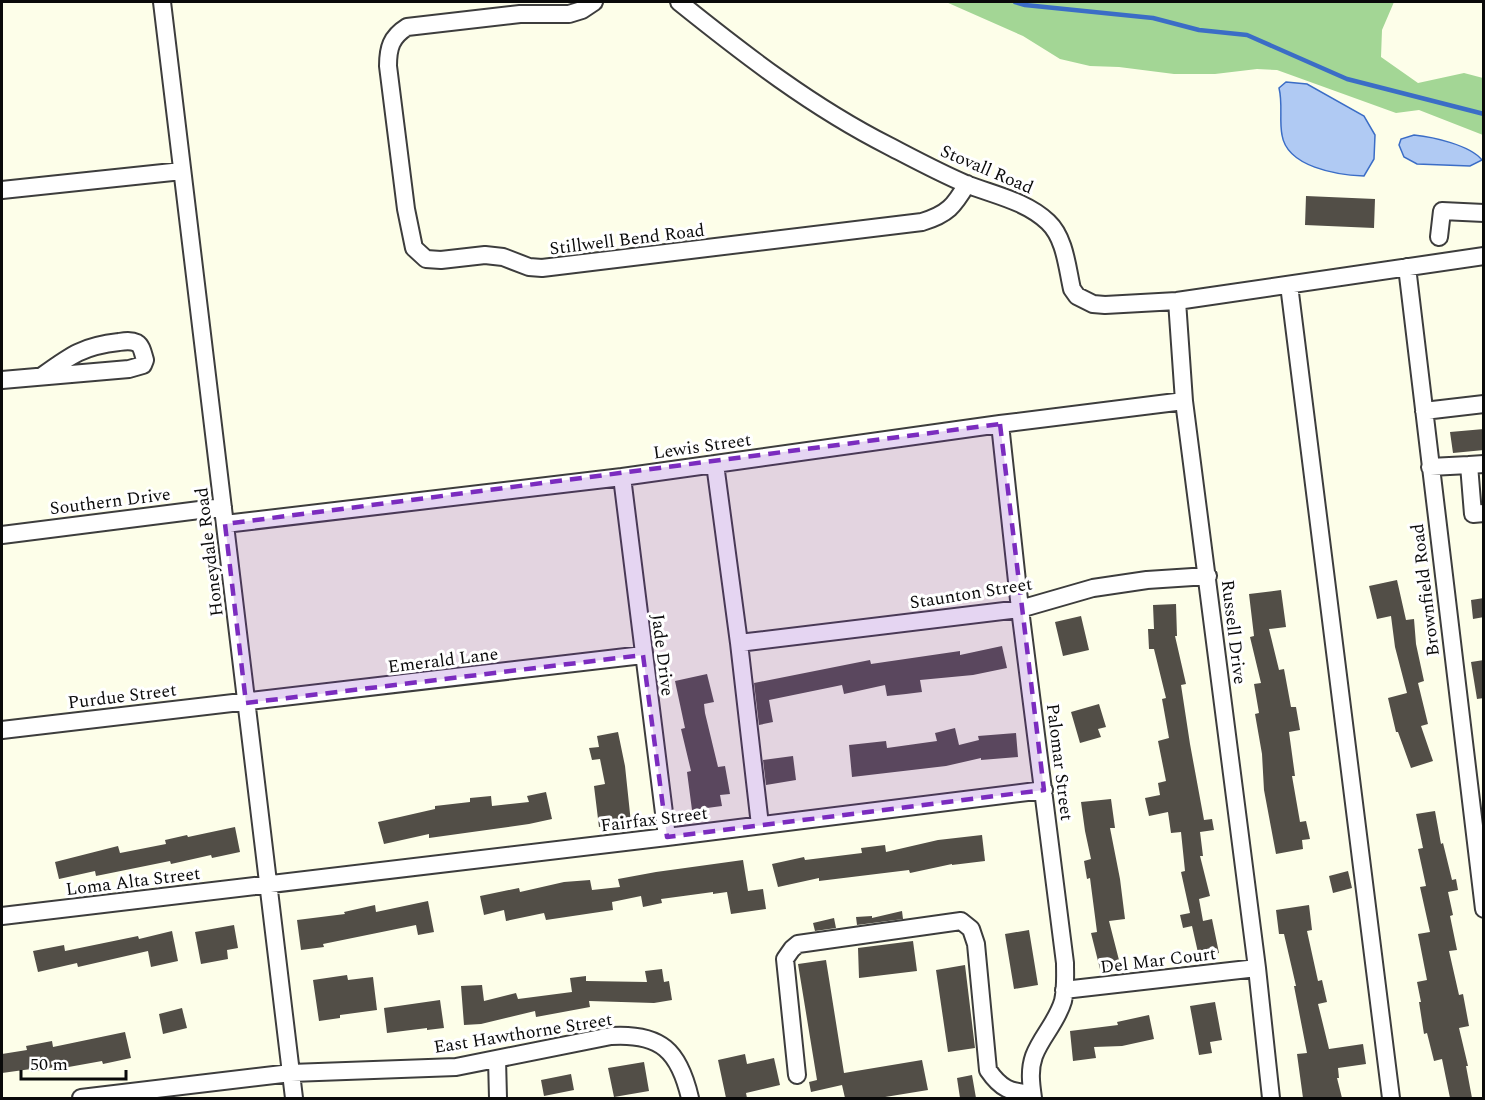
<svg xmlns="http://www.w3.org/2000/svg" width="1485" height="1100" font-family="Spectral,serif">
<style>
.forest{fill:#a3d695}
.water{fill:#b0caf3;stroke:#3b6dc6;stroke-width:1.5}
.lines{fill:none;stroke-linecap:round;stroke-linejoin:round}
.stream{stroke:#3b6dc6;stroke-width:4.5}
.building{fill:#524e47}
.minor-casing{stroke:#3d3d3d;stroke-width:20}
.minor{stroke:#fff;stroke-width:16}
.marked{fill:#7b2cbf;fill-opacity:0.2;stroke:#7b2cbf;stroke-width:4.5;stroke-dasharray:12 8;stroke-linejoin:round}
.labels{text-anchor:middle;stroke-width:6;stroke-linejoin:round;paint-order:stroke}
.street-label{font-size:18px;fill:#0a0a0a;stroke:#fff}
</style>
<rect width="100%" height="100%" fill="#fdfee9"/>
<path class="forest" d="M946,2h448l-12,28 -1,27 37,26 46,-10 19,5v57l-64,-25 -23,3 -119,-43 -20,-1 -42,5h-41l-55,-7 -29,-1 -30,-7 -37,-23z"/>
<path class="water" d="M1286,82l21,2 57,32 11,19 -1,24 -10,17c-27,-1 -77,-9 -82,-41 -3,-15 1,-31 -3,-47z
M1414,135c19,2 56,10 68,25l-12,6 -53,-2 -13,-7 -5,-12 2,-6z"/>
<g class="lines">
<path class="stream" d="M1015,2l10,3 128,13 46,12 48,5 100,44 137,35"/>
</g>
<path class="building" d="M1306,196l69,3 -1,29 -69,-3z
M1484,429v21l-31,3 -3,-21z
M1397,580l9,40 8,-1 2,25 8,37 -6,2 10,41 -7,2 12,35 -22,7 -13,-36h-2l-8,-34 19,-5 -12,-46 -4,-31 -14,3 -8,-33z
M1281,590l5,37 -17,2 10,41 5,-1 7,38h5l4,23 -11,2 6,44h-3l8,46 6,-1 4,18 -8,1 1,9 -27,5 -12,-64 -2,-36 -7,-40 4,-1 -5,-29 7,-1 -11,-46 4,-1 -5,-42z
M1484,598v19l-11,2 -2,-19z
M1176,604l1,32h-2l11,48 -5,1 9,59 14,76 8,-1 2,11 -14,2 3,24h-3l10,40 -11,3 4,22 9,-2 7,34 -20,4 -7,-31 -9,2 -3,-13 10,-2 -9,-41 4,-1 -4,-39 -10,1 -3,-21 -19,4 -4,-18 15,-3 -2,-12 8,-2 -8,-40 11,-3 -7,-39 4,-1 -12,-49h-5l-1,-20h6l-1,-24z
M1081,616l8,34 -26,6 -8,-34z
M1002,646l5,22 -34,7 -53,5 2,12 -16,2 -19,2 -2,-11 -41,9 -2,-9 -73,15 4,22 -14,3 -5,-42 116,-23 1,4 89,-13v4z
M1484,660v38l-7,1 -6,-37z
M707,674l7,28 -10,2 1,9 13,54 7,-1 5,28 -10,1 2,11 -30,4 -5,-38 4,-1 -10,-42 4,-1 -10,-47z
M1099,704l7,23 -8,2 3,8 -21,6 -9,-31z
M955,728l4,17 20,-5 -1,-4 38,-3 2,24 -37,3v-2l-35,8 -94,11 -3,-32 37,-4 1,7 50,-7 -2,-8z
M618,732l7,34 6,57 -32,4 -5,-41 11,-2 -5,-25 -8,1 -3,-12 10,-1 -2,-11z
M793,756l3,24 -30,5 -3,-25z
M546,792l6,27 -23,5 -100,14v-4l-45,10 -6,-22 57,-13v-3l35,-4v-4l21,-2 1,10 37,-4 -2,-6z
M1111,799l4,29h-5l10,51 5,40 -16,2 11,43 -20,5 -9,-36 6,-1 -7,-54 -3,1 -3,-18 7,-2 -6,-28 -4,-29z
M1435,811l6,33 2,-1 9,37 4,-1 2,11 -10,2 5,23 -3,1 7,34 -8,1 10,44 4,-1 6,32 -10,2 9,38h-2l6,32h-22l-8,-39 -8,2 -7,-28 -3,1 -5,-32h2l-4,-20 10,-2 -9,-46 12,-2 -10,-45 6,-1 -8,-37 5,-1 -7,-34z
M235,827l5,25 -28,6 -1,-3 -40,9 -1,-3 -74,15 -1,-5 -36,8 -4,-17 63,-16 2,7 46,-9 -1,-4 22,-5 1,2z
M982,835l3,26 -33,4v-1l-42,9 -1,-3 -90,11v-3l-41,9 -6,-23 32,-7 1,3 57,-7 -1,-5 24,-3 1,7 52,-12z
M743,860l5,31 15,-2 3,20 -35,5 -4,-22 -14,2v-2l-52,7 1,4 -19,4 -2,-11 -29,6 1,8 -67,10 -2,-7 -38,8 -2,-11 -20,5 -4,-19 39,-8 1,4 44,-10 26,-2 2,10 28,-3 -2,-8 38,-7z
M1348,871l4,17 -19,5 -4,-17z
M428,901l6,31 -16,3 -2,-10 -93,19 1,3 -23,3 -4,-30 48,-6 -1,-2 31,-7 1,7z
M1309,905l3,25 -5,1 11,50 4,-1 5,22 -9,2 11,45 34,-5 3,20 -28,4 1,10h-2l5,20h-39l-6,-44 10,-1 -13,-67h2l-12,-52h-5l-3,-24z
M902,911l1,8 -46,6 -1,-8 16,-1v2z
M834,918l2,10 -21,3 -2,-8z
M234,925l4,23 -11,2 1,9 -27,5 -6,-32z
M1029,930l9,55 -24,4 -9,-55z
M172,931l6,30 -27,6 -3,-16 -70,16 -1,-4 -39,9 -5,-21 31,-6 1,6 73,-15 1,3z
M913,941l4,30 -58,7 -1,-30z
M826,960l18,113 78,-13 6,30 -49,8h-34l-3,-13 -31,7 -2,-10 8,-2 -19,-116z
M965,965l10,83 -27,4 -12,-82z
M662,969l2,13 5,-1 3,19 -18,3 -65,-2 1,6 -54,10 -1,-6 -54,13 -17,1 -3,-39 21,-1 2,16 32,-8 2,6 54,-7 -2,-14 16,-2v5l61,1 -2,-11z
M347,975l1,5 25,-3 4,33 -37,5v3l-21,3 -6,-41z
M440,1000l4,28 -17,2v-2l-40,5 -3,-25z
M1215,1002l7,38 -12,2 2,11 -13,2 -9,-49z
M182,1008l5,20 -24,6 -4,-20z
M1149,1015l5,24 -32,7 -28,1 2,11 -23,3 -3,-30 48,-6 -1,-3z
M125,1032l6,26 -28,6 -1,-3 -39,7v-3l-32,7v-3l-29,4v-19l25,-4 -1,-4 26,-5 1,6z
M745,1054l2,10 27,-6 6,27 -34,8 1,5h-21l-8,-38z
M644,1062l5,29 -35,6 -6,-29z
M571,1074l3,16 -30,6 -3,-16z
M972,1075l4,23h-16l-3,-20z"/>
<g class="lines">
<defs>
<path id="minor" d="M162,2l132,1096
M594,2l-12,8 -13,4h-49l-113,13c-16,10 -19,21 -19,39l18,143 8,39 12,11 15,1 44,-5 18,2 26,10 13,1 380,-46c26,-8 32,-16 45,-38
M679,2c66,53 133,105 210,144 25,13 51,27 77,38 28,11 60,17 82,38 17,16 19,45 24,67l5,7 16,8 12,1 72,-4 307,-45
M2,190l180,-19
M1439,237l3,-26 42,2
M1407,267l77,642
M1289,285l102,813
M1177,301l7,100 73,567 14,130
M2,380l127,-11 14,-4 2,-5c-2,-6 -3,-14 -8,-17 -6,-3 -12,-2 -18,-1 -36,4 -48,13 -77,34
M1424,411l60,-7
M1000,424l20,185 45,354c0,12 1,25 -2,38 -6,21 -22,36 -29,55 -5,14 -3,28 -1,42
M715,464l24,179 21,182
M1484,464l-15,1 4,49 11,-1
M1430,467l39,-2
M622,477l45,360
M225,524l397,-47 378,-53 184,-23
M2,535l221,-28
M739,643l281,-34 73,-21 54,-8 61,-4
M2,730l641,-75
M2,916l665,-79 377,-47
M1064,990l193,-22
M497,1059l1,39
M797,1075l-12,-116 7,-10 6,-5 163,-23 10,8 5,15 12,126c13,19 22,22 44,24
M81,1098l210,-25 165,-6 155,-31c50,-3 68,15 79,62"/>
</defs>
<use href="#minor" class="minor-casing"/>
<use href="#minor" class="minor"/>
</g>
<path class="marked" d="M1000,424l44,366 -377,47 -24,-182 -397,48 -21,-179z"/>
<g class="labels">
<g class="street-label">
<text transform="translate(987 169) rotate(23)" y="6">Stovall Road</text>
<text transform="translate(627 239) rotate(-7)" y="6">Stillwell Bend Road</text>
<text transform="translate(702 446) rotate(-8)" y="6">Lewis Street</text>
<text transform="translate(110 501) rotate(-7)" y="6">Southern Drive</text>
<text transform="translate(209 552) rotate(-97)" y="6">Honeydale Road</text>
<text transform="translate(1425 590) rotate(-97)" y="6">Brownfield Road</text>
<text transform="translate(971 593) rotate(-9)" y="6">Staunton Street</text>
<text transform="translate(1234 632) rotate(83)" y="6">Russell Drive</text>
<text transform="translate(663 655) rotate(83)" y="6">Jade Drive</text>
<text transform="translate(443 660) rotate(-7)" y="6">Emerald Lane</text>
<text transform="translate(122 696) rotate(-7)" y="6">Purdue Street</text>
<text transform="translate(1060 762) rotate(83)" y="6">Palomar Street</text>
<text transform="translate(654 819) rotate(-7)" y="6">Fairfax Street</text>
<text transform="translate(133 881) rotate(-7)" y="6">Loma Alta Street</text>
<text transform="translate(1158 960) rotate(-7)" y="6">Del Mar Court</text>
<text transform="translate(523 1033) rotate(-9)" y="6">East Hawthorne Street</text>
</g>
</g>
<rect width="1485" height="1100" fill="none" stroke="#0a0a0a" stroke-width="6"/>
<path d="M21 1070v9h105v-9" fill="none" stroke="#0a0a0a" stroke-width="3"/>
<text x="30" y="1070" font-size="18" fill="#0a0a0a" stroke="#ffffff" stroke-width="4.5" paint-order="stroke">50 m</text>
</svg>
